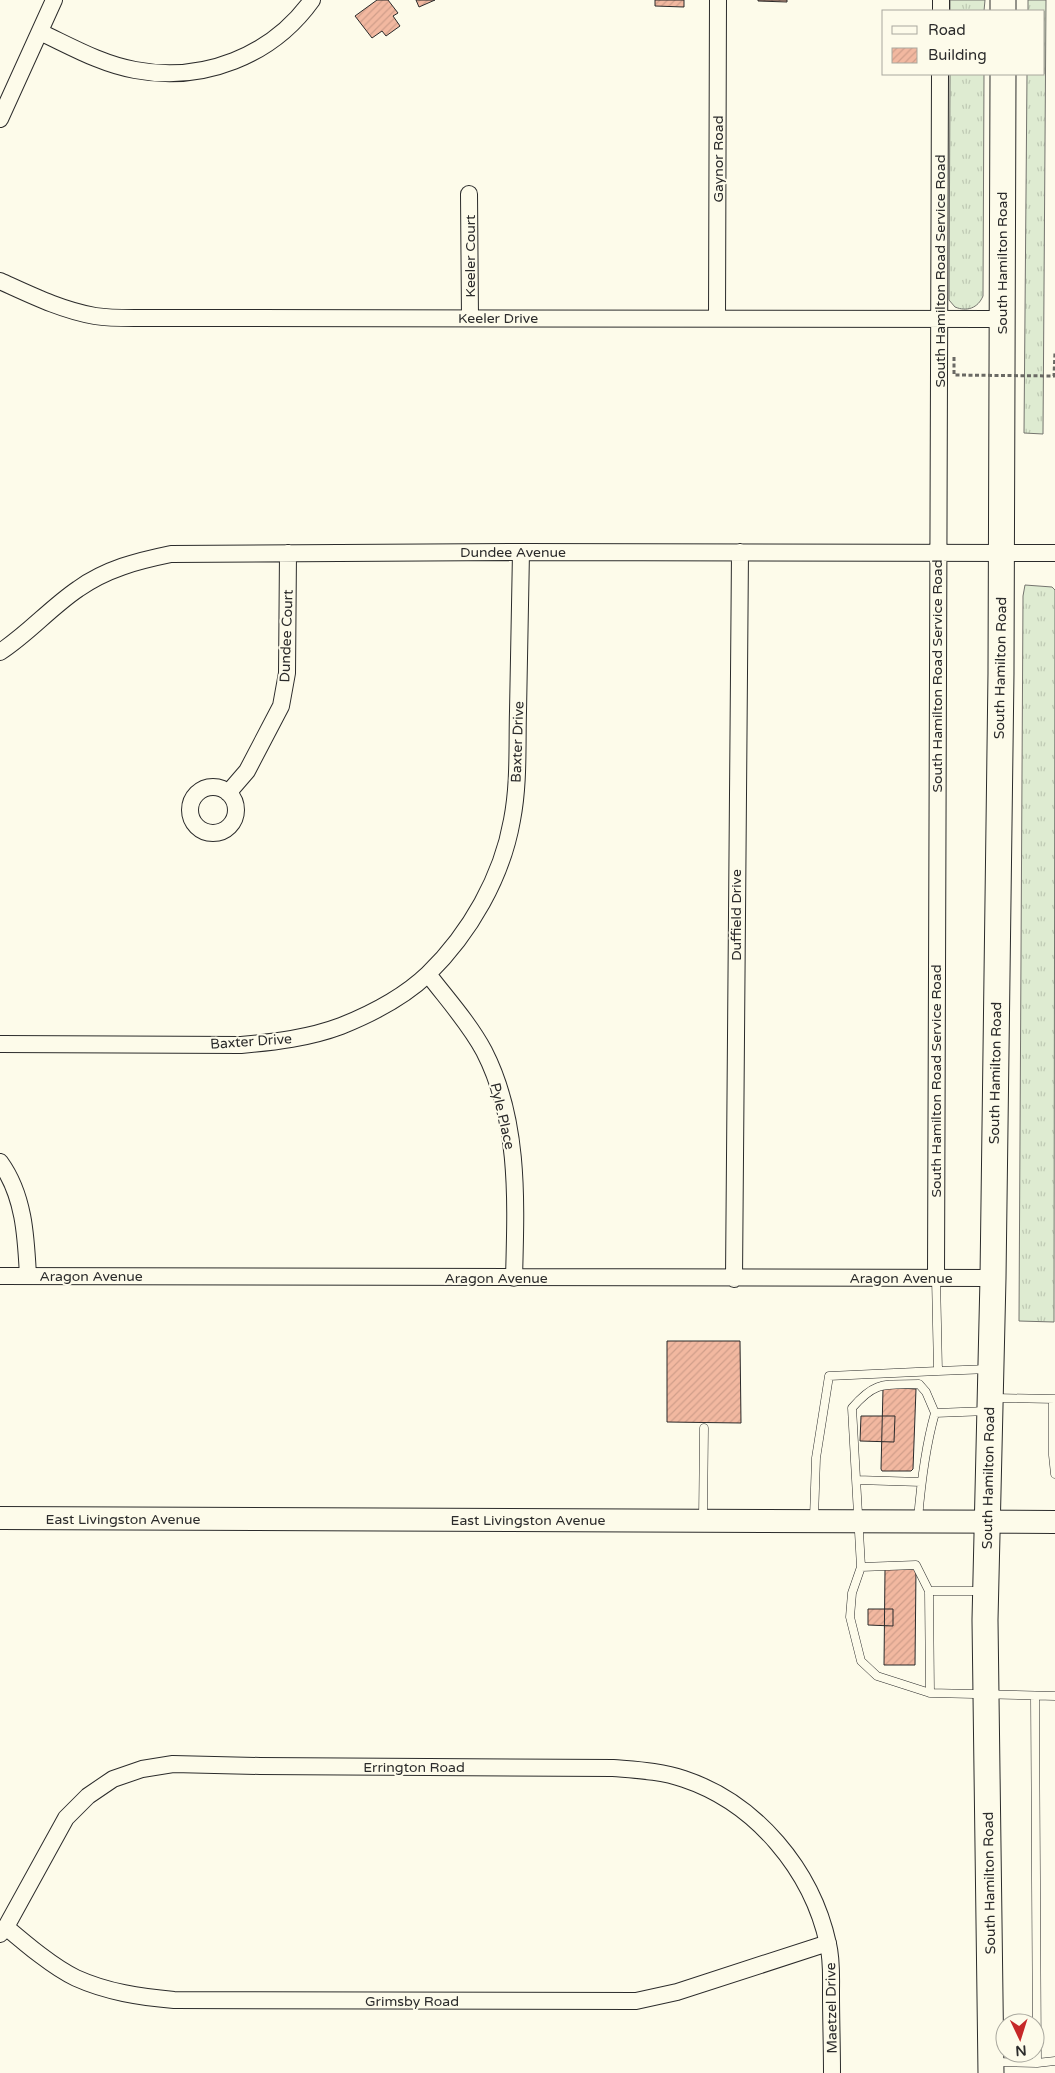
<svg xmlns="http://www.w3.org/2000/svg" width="1055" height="2073" font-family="'Varela Round',sans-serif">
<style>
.grass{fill:url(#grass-tufts);stroke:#74746e}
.building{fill:url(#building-hatch);stroke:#2b2b2b}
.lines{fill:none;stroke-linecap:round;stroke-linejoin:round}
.service-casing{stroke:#2b2b2b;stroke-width:9}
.minor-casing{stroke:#2b2b2b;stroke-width:18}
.secondary-casing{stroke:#2b2b2b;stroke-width:24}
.primary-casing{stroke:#2b2b2b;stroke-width:27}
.service{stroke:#fdfbea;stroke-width:8}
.minor{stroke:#fdfbea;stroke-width:16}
.secondary{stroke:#fdfbea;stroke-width:22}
.primary{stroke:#fdfbea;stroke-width:25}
.path-bridge{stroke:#6a6964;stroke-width:3;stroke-dasharray:4 2.5;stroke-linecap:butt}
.labels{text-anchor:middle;stroke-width:4;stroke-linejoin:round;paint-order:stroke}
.street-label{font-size:14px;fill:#2b2b2b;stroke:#fdfbea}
</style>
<defs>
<pattern id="grass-tufts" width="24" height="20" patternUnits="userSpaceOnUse" patternTransform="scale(1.25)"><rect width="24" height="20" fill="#deebd1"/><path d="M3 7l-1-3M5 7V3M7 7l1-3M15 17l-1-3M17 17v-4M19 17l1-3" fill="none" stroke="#bfcab4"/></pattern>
<pattern id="building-hatch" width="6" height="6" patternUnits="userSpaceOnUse" patternTransform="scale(1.25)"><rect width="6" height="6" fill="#f2b8a0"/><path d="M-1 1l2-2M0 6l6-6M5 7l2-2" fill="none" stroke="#d09e8a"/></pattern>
</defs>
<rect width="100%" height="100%" fill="#fdfbea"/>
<path class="grass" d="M950,0h35l-1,11h-34z
M1028,0h18l-3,434 -19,-1 3,-359h17v-63h-16z
M950,74h34l-1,222c-5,12 -16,16 -28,11l-6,-7z
M1025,585l27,2 3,3 -1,732 -35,-1 4,-725z"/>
<path class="building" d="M377,0h11l10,13 -5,3 7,10 -14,10 -4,-5 -10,7 -17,-22z
M416,0h19l-16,7z
M655,0h29v7l-29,-1z
M758,0h29v2l-29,-1z
M667,1341h73l1,82 -74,-1z
M885,1387l31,2 -3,80 -2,2h-29l-1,-2 2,-80z
M861,1416h34l-1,26 -34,-1z
M885,1569h31l-1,96h-31z
M868,1609h25v17l-25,-1z"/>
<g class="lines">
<defs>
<path id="service" d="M936,1278l2,93 51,-2
M995,1398l60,1
M1053,1400v55l2,19
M857,1480l64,2
M814,1518l2,-60 13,-82 109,-5
M703,1519l1,-91
M918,1519c3,-36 7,-71 17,-106l53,-2
M861,1567l-9,26 -2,24 11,44 16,15 53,17
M929,1591l-13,-26 -55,2 -9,-159c24,-28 33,-23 67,-24l7,8 9,21
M983,1591h-54l1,102 125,3
M1035,1696l2,367
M995,2062l42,1 18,-2"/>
<path id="minor" d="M941,11v-11
M40,32c30,14 61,32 95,38 68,13 137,-14 177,-70
M0,119l54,-119
M469,194l1,124
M0,281c31,14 61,29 95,35 19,3 39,2 58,2l849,1
M717,318l1,-318
M0,652c28,-18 50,-44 78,-63 28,-20 59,-28 93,-35l350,-2 534,1
M190 810a23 23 0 1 1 46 0a23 23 0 1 1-46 0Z
M228,793l19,-22 34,-65 6,-33 1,-120
M428,974c19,25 41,49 56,77 36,70 32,151 30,227
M0,1044l241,1c34,-3 68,-7 100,-19 30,-12 64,-30 87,-52 42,-41 74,-97 84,-154 7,-36 5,-73 6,-109 1,-53 2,-106 3,-159
M0,1162c24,33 26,74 28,114
M0,1276l993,2
M936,1278l4,-1204
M734,1279l6,-727
M6,1927c20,17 47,40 70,51 31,14 64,19 98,22l462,1 41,-9 151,-49
M0,1934l6,-7 60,-109 22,-22 25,-17 29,-10 31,-5 87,2 353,2c23,2 48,3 71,11 72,24 128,91 144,165 4,16 3,33 3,49 0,27 1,53 1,80"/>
<path id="secondary" d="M0,1518l1055,4"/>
<path id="primary" d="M1003,11v-11
M991,2073l-6,-453 8,-342 8,-605 2,-599"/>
</defs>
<use href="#service" class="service-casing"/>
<use href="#minor" class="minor-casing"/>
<use href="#secondary" class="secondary-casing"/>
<use href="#primary" class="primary-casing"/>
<use href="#service" class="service"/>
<use href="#minor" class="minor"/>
<use href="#secondary" class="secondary"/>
<use href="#primary" class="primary"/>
<path class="path-bridge" d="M954,357v18l100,1 1,-24"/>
</g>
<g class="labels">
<g class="street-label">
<text transform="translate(718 159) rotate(-90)" y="5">Gaynor Road</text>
<text transform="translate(470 256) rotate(-90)" y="5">Keeler Court</text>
<text transform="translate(1002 263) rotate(-90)" y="5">South Hamilton Road</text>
<text transform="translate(940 271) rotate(-90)" y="5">South Hamilton Road Service Road</text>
<text x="498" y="323">Keeler Drive</text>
<text x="513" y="557">Dundee Avenue</text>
<text transform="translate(286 636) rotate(-88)" y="5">Dundee Court</text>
<text transform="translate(1000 668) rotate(-89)" y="5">South Hamilton Road</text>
<text transform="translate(937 676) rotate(-90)" y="5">South Hamilton Road Service Road</text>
<text transform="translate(517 742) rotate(-88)" y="5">Baxter Drive</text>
<text transform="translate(736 915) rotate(-90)" y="5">Duffield Drive</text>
<text transform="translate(251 1041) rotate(-4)" y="5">Baxter Drive</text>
<text transform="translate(995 1073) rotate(-89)" y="5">South Hamilton Road</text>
<text transform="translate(936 1081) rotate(-90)" y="5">South Hamilton Road Service Road</text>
<text transform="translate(503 1116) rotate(77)" y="5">Pyle Place</text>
<text x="91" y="1281">Aragon Avenue</text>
<text x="496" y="1283">Aragon Avenue</text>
<text x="901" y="1283">Aragon Avenue</text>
<text transform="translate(988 1478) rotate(-89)" y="5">South Hamilton Road</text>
<text x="123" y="1524">East Livingston Avenue</text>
<text x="528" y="1525">East Livingston Avenue</text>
<text x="414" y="1772">Errington Road</text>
<text transform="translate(989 1883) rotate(-91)" y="5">South Hamilton Road</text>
<text x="412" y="2006">Grimsby Road</text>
<text transform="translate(831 2008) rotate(-91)" y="5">Maetzel Drive</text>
</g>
</g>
<rect x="882" y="10" width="162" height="65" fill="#fdfbea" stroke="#a9a89e"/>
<rect x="892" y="26" width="25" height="8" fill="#fdfbea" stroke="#a9a89e"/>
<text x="928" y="35" font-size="15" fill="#2b2b2b">Road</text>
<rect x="892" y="48" width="25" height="15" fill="url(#building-hatch)" stroke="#a9a89e"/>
<text x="928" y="60" font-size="15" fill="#2b2b2b">Building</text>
<g transform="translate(1020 2038) rotate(176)"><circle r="24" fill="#fdfbea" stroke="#a9a89e"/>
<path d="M0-4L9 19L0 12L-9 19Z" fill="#c62828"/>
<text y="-8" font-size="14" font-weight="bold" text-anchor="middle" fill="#2b2b2b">N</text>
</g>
</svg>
